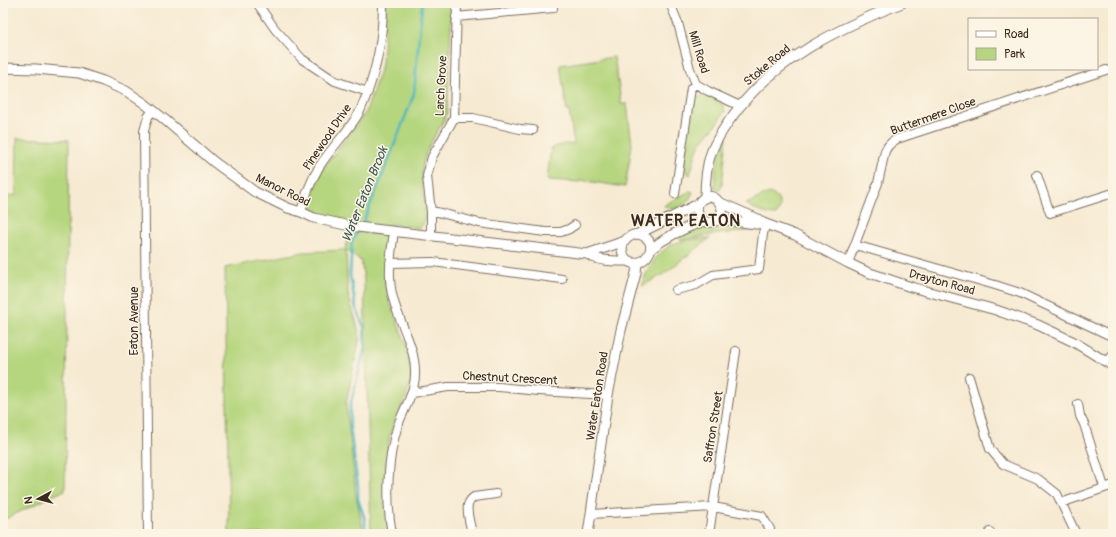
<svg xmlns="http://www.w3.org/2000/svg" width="1116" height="537" font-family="Pangolin,sans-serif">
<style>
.green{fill:#b5d67e;stroke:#78804e}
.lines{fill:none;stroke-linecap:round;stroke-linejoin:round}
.stream{stroke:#47b6c0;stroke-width:2.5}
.minor-casing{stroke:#7c6d5d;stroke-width:10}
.tertiary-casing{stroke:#7c6d5d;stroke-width:11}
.minor{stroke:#fff;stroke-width:8}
.tertiary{stroke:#fff;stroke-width:9}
.labels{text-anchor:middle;stroke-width:3;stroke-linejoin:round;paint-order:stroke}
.street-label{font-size:12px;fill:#3b2a1e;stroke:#fcf5e5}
.water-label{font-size:13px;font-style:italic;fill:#3f5b57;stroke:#fcf5e5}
.district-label{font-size:16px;font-weight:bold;letter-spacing:1px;fill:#3b2a1e;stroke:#fcf5e5}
</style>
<rect width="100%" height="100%" fill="#fcf5e5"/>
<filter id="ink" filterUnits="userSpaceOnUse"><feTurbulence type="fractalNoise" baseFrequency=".025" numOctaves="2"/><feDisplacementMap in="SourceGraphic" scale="8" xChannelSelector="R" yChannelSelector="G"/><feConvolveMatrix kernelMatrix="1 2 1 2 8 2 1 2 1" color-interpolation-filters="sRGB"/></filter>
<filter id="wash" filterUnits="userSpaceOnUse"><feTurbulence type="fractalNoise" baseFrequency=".012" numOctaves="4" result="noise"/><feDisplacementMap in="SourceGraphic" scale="16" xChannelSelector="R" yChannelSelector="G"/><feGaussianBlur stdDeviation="0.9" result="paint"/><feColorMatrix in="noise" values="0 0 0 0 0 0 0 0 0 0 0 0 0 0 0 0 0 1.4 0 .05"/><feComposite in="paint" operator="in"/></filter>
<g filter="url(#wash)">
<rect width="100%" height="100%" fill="#f6ead2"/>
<path class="green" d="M386,3h66l-5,109c-3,10 -9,18 -14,27 -7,12 -11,24 -11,38 -1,16 11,37 -2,51l-31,-4c-2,24 -7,51 0,75 7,26 24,50 22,78 -1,18 -12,32 -18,49 -7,19 -7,42 -7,63 0,15 -1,30 3,45h-18l-7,-254 -3,-19 -15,-11 2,44 12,42 -14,68 8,69 2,22 6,29v10h-133l-4,-266 78,-16 42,-2 5,-24 -36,-14 -5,-9 13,-33 44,-58 16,-48z
M614,57l5,31 2,16h6l5,41 -7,42 -45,-7v2l-33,-2 4,-32 13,-4h10l-5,-33h-2l-7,-46z
M704,95c10,1 19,6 21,16l-10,15 -14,16 -5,11 -6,22 -4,-3 -2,-6 9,-62 3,-6z
M726,137h1l-5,48 -2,5 -5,-2c-2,-15 5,-38 11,-51z
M17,138l52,2 -4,350 -62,30v-262l5,-1h-5v-60l13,-2z
M690,191l3,1c-4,11 -18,22 -29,14l2,-2z
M769,193c10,3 15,14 7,22 -11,0 -21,-6 -30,-11z
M719,225l34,3 1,2 -44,5 -29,5 -1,-3 19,-8z
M710,238l-46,36 -22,12c3,-15 18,-38 34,-43 10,-4 23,-4 34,-5z"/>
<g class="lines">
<path class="stream" d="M365,534v-14l-7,-21v-13l-8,-59v-20l15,-60 -1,-20 -8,-19 -6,-33 2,-33 12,-22 17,-41 33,-85 8,-91"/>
</g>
</g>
<g filter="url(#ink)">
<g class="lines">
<defs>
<path id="minor" d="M257,3l18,26 27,30 33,22 33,11
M670,3l8,20 12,46 6,15 12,7 32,15
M456,17l97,-9
M454,118h19l47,11 13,1
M1037,175l13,38 63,-20
M675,194l16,-106 5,-4
M301,212c4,-16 10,-31 18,-45 12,-19 29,-35 40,-54 3,-5 4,-10 6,-14 12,-30 18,-64 18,-96
M431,212h6l42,11 66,9h16l8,-3 6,-4
M431,236v-24l-4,-36 5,-19 22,-39 3,-115
M855,245l140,40 25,8 93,44
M390,263l43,-1 129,17
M848,263l30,-80 7,-32c4,-8 9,-12 18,-14l203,-67
M676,290l20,-5 17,-10 46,-6 4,-35 2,-10
M1107,362l6,-7
M969,377l21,72 13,15 35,15 19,15 19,40
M412,393l36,-6h51l40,4 69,4
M1078,404l2,12 4,8 20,63
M1061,503l52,-18
M591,514l122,-7 49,9 8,13 -1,5
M990,532v2
M148,534l-4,-403 4,-14 5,-7
M392,534c-6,-32 -5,-74 5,-106 6,-18 18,-35 18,-54 1,-27 -16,-51 -22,-76 -6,-22 -2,-44 1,-67
M472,534c-1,-7 -6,-22 -4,-29 1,-3 3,-6 6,-8l22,-3
M709,534l27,-183"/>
<path id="tertiary" d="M3,68l33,1 43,4 24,8 23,10 18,12 20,16 50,43 41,30 33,16 13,4 13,6 36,8 24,3 213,25 38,-13
M705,198c0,-15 1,-31 6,-45 5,-14 15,-28 23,-39 42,-56 105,-86 168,-111
M721,203l37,16 5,4 32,12 53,28 19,9 44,15 85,23 42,15 36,17 39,24
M718,219l38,5 7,-1
M638,234c30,8 -1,44 -14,22 -6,-11 3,-21 14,-22l60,-30c14,-23 37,12 15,18 -11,2 -18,-8 -15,-18
M651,249c16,-13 33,-21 53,-28
M587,254c12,8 28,7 43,7
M588,534l20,-139 13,-65 15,-57 1,-10"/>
</defs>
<use href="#minor" class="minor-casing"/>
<use href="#tertiary" class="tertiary-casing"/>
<use href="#minor" class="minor"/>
<use href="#tertiary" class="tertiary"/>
</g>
</g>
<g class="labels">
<g class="street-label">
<text transform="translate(699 52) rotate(73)" y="4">Mill Road</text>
<text transform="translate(767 65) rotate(-40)" y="4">Stoke Road</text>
<text transform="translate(441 86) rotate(-87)" y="4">Larch Grove</text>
<text transform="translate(933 116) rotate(-20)" y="4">Buttermere Close</text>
<text transform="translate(327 137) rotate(-56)" y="4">Pinewood Drive</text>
<text transform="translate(283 190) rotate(26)" y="4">Manor Road</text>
<text transform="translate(942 282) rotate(15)" y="4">Drayton Road</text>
<text transform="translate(134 321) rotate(-90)" y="4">Eaton Avenue</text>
<text transform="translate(510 378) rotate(3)" y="4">Chestnut Crescent</text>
<text transform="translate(597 396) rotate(-81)" y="4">Water Eaton Road</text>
<text transform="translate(713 427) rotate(-81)" y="4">Saffron Street</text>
</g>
<g class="water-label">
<text transform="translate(364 194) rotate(-68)" y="5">Water Eaton Brook</text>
</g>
<g class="district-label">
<text x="686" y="226">WATER EATON</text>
</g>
</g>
<rect width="1116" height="537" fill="none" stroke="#fcf5e5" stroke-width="16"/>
<rect x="968" y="18" width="130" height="52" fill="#fcf5e5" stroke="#afa495"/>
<rect x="976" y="31" width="20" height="6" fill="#ffffff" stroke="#afa495"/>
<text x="1004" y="38" font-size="12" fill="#3b2a1e">Road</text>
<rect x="976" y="48" width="20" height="12" fill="#b5d67e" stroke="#afa495"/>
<text x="1004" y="58" font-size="12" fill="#3b2a1e">Park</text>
<g transform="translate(38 499) rotate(263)" stroke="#fcf5e5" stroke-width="3" paint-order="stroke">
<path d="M0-3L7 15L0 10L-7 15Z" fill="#3b2a1e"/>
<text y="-6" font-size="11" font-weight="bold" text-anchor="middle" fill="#3b2a1e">N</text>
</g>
</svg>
